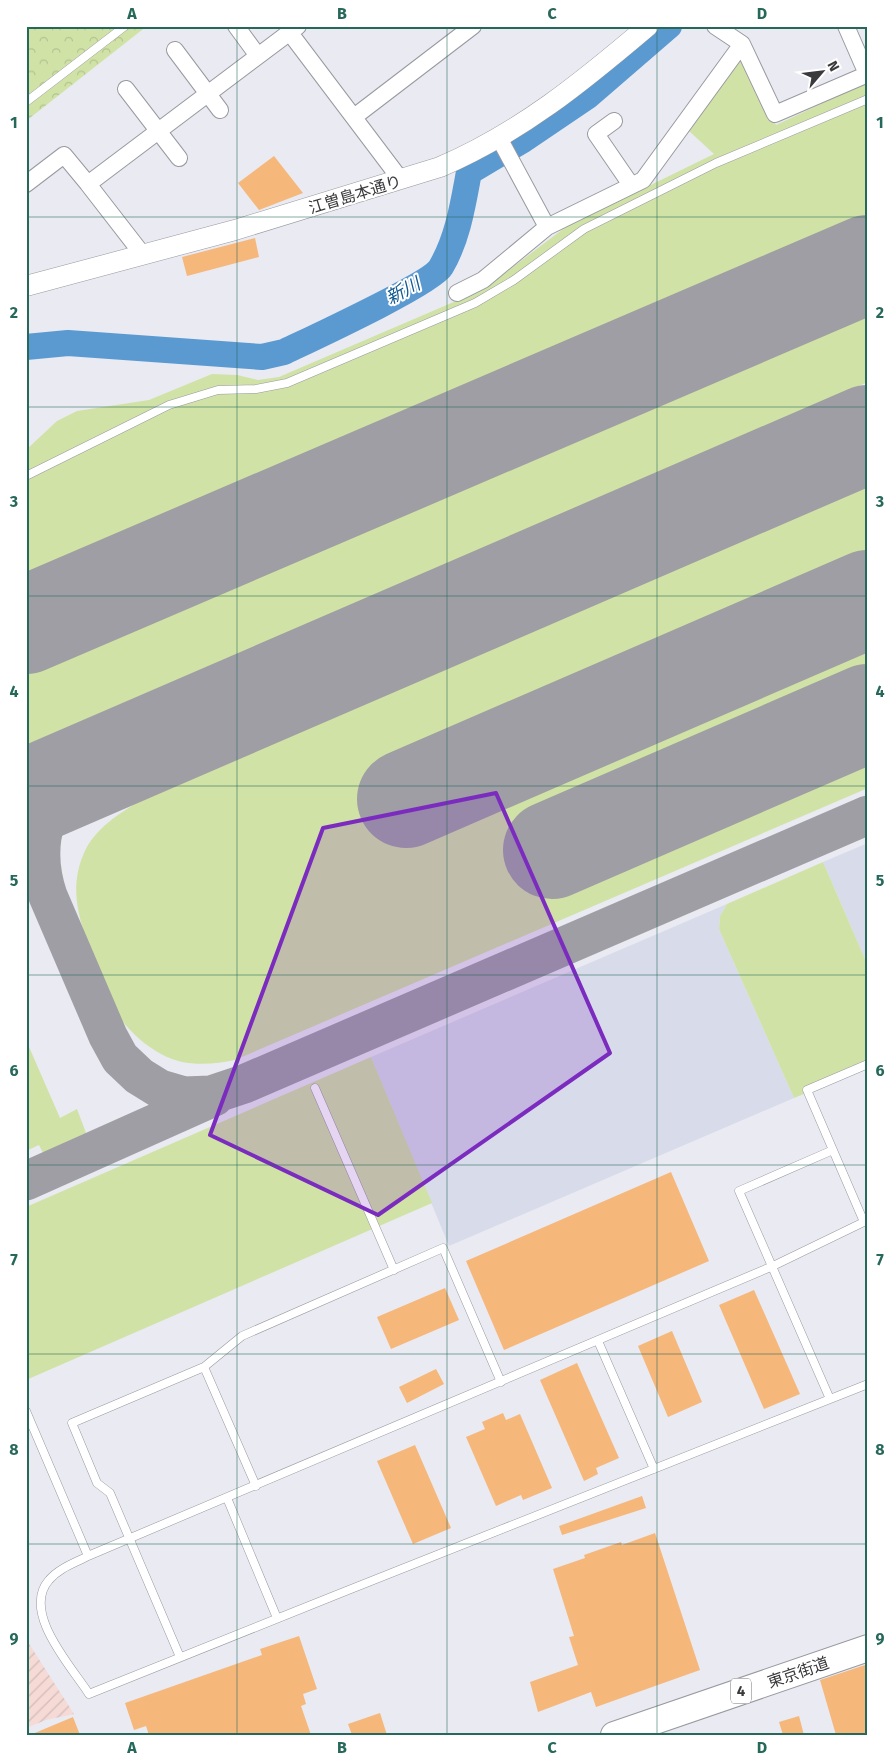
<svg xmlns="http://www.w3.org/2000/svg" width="894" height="1761" font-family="'Fira Sans','Noto Sans JP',sans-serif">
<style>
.industrial{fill:url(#industrial-furrows)}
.built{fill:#d8dbe9}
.green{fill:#d1e2a6}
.park{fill:url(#park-crowns)}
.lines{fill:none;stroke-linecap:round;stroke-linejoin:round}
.river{stroke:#5a9ad1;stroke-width:26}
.taxiway{stroke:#9e9ea4;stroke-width:39}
.runway{stroke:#9e9ea4;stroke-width:98}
.building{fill:#f6b77b}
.service-casing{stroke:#989aa0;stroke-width:9}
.minor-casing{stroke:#989aa0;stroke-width:18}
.tertiary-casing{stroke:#989aa0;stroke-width:21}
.trunk-casing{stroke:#989aa0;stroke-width:28}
.service{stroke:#fff;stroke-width:8}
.minor{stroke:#fff;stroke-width:16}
.tertiary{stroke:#fff;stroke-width:20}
.trunk{stroke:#fff;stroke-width:26}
.marked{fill:#7b2cbf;fill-opacity:0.2;stroke:#7b2cbf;stroke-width:4;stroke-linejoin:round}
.grid{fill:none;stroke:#266859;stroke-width:1;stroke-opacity:0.55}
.labels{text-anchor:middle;stroke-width:4;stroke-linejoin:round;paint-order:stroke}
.shield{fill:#fff;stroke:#757577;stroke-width:1}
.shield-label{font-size:15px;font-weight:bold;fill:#3a3a3d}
.street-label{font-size:16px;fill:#3a3a3d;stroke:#fff}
.water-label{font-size:18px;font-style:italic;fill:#125a8f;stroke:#fff}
.neatline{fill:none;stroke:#266859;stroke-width:2}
.grid-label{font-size:16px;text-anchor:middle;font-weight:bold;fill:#266859}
</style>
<defs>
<pattern id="industrial-furrows" width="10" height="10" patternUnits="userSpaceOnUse" patternTransform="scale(1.25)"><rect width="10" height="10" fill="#f5dad6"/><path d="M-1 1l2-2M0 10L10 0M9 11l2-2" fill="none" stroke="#d3bcb9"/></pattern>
<pattern id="park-crowns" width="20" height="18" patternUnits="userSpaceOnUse" patternTransform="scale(1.25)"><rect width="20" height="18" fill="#d1e2a6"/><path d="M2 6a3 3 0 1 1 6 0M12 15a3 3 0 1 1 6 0" fill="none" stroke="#b4c390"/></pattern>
</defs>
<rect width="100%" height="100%" fill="#e9eaf2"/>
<path class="industrial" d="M26,1639l48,75 -28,6 -20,8z"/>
<path class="built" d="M868,843v123l-45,-104z
M727,904l-7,12 -1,13 75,169 -345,148 -78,-189z"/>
<path class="green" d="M743,57l33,68 92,-43v300l-842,363v-295l31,-29 20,-10 72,-11 63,-26 25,1 21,5 21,-3 205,-88 83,-63 147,-72 -26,-24 50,-71z
M868,486v302l-633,272c-24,5 -51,7 -74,-6 -16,-9 -29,-20 -40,-35 -7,-11 -11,-26 -17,-38 -17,-41 -40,-83 -20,-128 11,-25 35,-39 57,-53z
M823,862l45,104v102l-74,30 -75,-169 1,-13 7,-12z
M26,1040l34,78 17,-9 9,24 -43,20 -4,-8 -13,6z
M371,1057l61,146 -406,177v-173z"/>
<path class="park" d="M26,26h121l-121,95z"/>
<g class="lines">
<path class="river" d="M26,347l42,-4 194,14 22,-5c25,-12 148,-69 157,-85 17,-29 22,-63 28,-95l54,-32 65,-44 81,-70"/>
<path class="taxiway" d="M838,447l30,5
M63,782c-22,38 -29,72 -15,114l60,140 12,22 19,18 21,13 24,7 27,-1 33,-11 624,-269
M26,1181l188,-84"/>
<path class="runway" d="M26,625l842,-361
M26,798l842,-364
M406,799l462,-200
M552,850l316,-137"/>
</g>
<path class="building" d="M274,156l29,37 -44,17 -21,-27z
M255,238l4,19 -72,19 -5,-19z
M671,1172l38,89 -205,89 -38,-89z
M445,1288l14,32 -68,29 -14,-32z
M754,1290l46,104 -36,15 -45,-104z
M672,1331l30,71 -34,15 -30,-71z
M577,1363l42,95 -23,10 2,6 -14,7 -44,-101z
M436,1369l8,15 -37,19 -8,-16z
M503,1413l3,7 14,-6 32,74 -29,12 -2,-5 -25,11 -30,-69 19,-8 -3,-7z
M415,1445l36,83 -38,16 -36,-83z
M642,1496l4,12 -84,27 -3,-9z
M655,1533l45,137 -104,37 -5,-15 -53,20 -8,-30 48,-17 -9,-28 5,-1 -21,-67 32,-11 -1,-3 37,-13 1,3z
M299,1636l18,53 -14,5 3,10 -5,2 10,29h-162l-3,-9 -12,4 -9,-27 137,-48 -2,-6z
M868,1664v71h-32l-16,-55z
M380,1713l7,22h-35l-4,-11z
M799,1716l5,19h-21l-4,-13z
M73,1717l7,18h-50z"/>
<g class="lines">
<defs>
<path id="service" d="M26,102l99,-76
M26,476l143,-71 49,-15 38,-1 31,-6 188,-80 39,-23 70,-51 132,-66 152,-64
M315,1088l79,182
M864,1222l-57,-132 61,-26
M598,1341l56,128
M204,1367l52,119
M830,1399l-91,-208 94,-41
M26,1411l62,145c-13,7 -29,12 -39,24 -28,32 22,86 40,114 259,-105 519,-206 779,-310
M227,1498l50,120
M88,1556l685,-290 95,-46
M180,1657l-70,-164 -13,-10 -25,-60 132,-56 38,-31 201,-88 58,134"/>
<path id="minor" d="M236,26l22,30
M715,26l27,18 33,70 93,-40
M846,26l21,48
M290,33l111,147
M175,50l45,60
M126,89l53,69
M354,117l119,-91
M614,121l-18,13 35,51
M499,138l48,89
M26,184l38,-29 24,29
M143,255l-55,-71 210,-158
M457,293l26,-13 64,-53 96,-47 99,-136"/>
<path id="tertiary" d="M26,286l209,-56 205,-63c81,-35 142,-85 208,-141"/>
<path id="trunk" d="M614,1735l254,-87"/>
</defs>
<use href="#service" class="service-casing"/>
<use href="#minor" class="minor-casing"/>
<use href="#tertiary" class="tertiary-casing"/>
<use href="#trunk" class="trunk-casing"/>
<use href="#service" class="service"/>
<use href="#minor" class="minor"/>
<use href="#tertiary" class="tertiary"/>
<use href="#trunk" class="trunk"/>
</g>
<path class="marked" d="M496,793l114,260 -232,162 -168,-80 113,-307z"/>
<path class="grid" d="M237,26v1709M447,26v1709M657,26v1709M26,217h842M26,407h842M26,596h842M26,786h842M26,975h842M26,1165h842M26,1354h842M26,1544h842"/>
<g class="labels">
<rect class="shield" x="731" y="1678.5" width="20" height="25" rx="4"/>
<g class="shield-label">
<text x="741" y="1696">4</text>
</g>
<g class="street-label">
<text transform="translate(355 194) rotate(-17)" y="6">江曽島本通り</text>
<text transform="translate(798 1672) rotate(-19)" y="6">東京街道</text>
</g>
<g class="water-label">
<text transform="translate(403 291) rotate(-28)" y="6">新川</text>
</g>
</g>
<rect width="894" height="1761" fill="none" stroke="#ffffff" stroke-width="55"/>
<g transform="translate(822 72) rotate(62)" stroke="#ffffff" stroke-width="4" paint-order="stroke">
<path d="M0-4L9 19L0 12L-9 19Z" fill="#3a3a3d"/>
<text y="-8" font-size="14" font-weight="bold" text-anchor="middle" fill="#3a3a3d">N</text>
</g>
<rect x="28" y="28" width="838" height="1706" class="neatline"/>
<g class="grid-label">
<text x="132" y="19">A</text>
<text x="342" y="19">B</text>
<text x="552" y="19">C</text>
<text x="762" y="19">D</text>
<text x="14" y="128">1</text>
<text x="880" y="128">1</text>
<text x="14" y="318">2</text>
<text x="880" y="318">2</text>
<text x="14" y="507">3</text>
<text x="880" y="507">3</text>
<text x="14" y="697">4</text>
<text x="880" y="697">4</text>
<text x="14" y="886">5</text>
<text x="880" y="886">5</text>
<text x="14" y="1076">6</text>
<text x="880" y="1076">6</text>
<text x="14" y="1265">7</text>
<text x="880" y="1265">7</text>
<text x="14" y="1455">8</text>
<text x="880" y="1455">8</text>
<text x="14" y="1644">9</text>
<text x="880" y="1644">9</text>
<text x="132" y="1753">A</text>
<text x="342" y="1753">B</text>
<text x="552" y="1753">C</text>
<text x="762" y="1753">D</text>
</g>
</svg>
